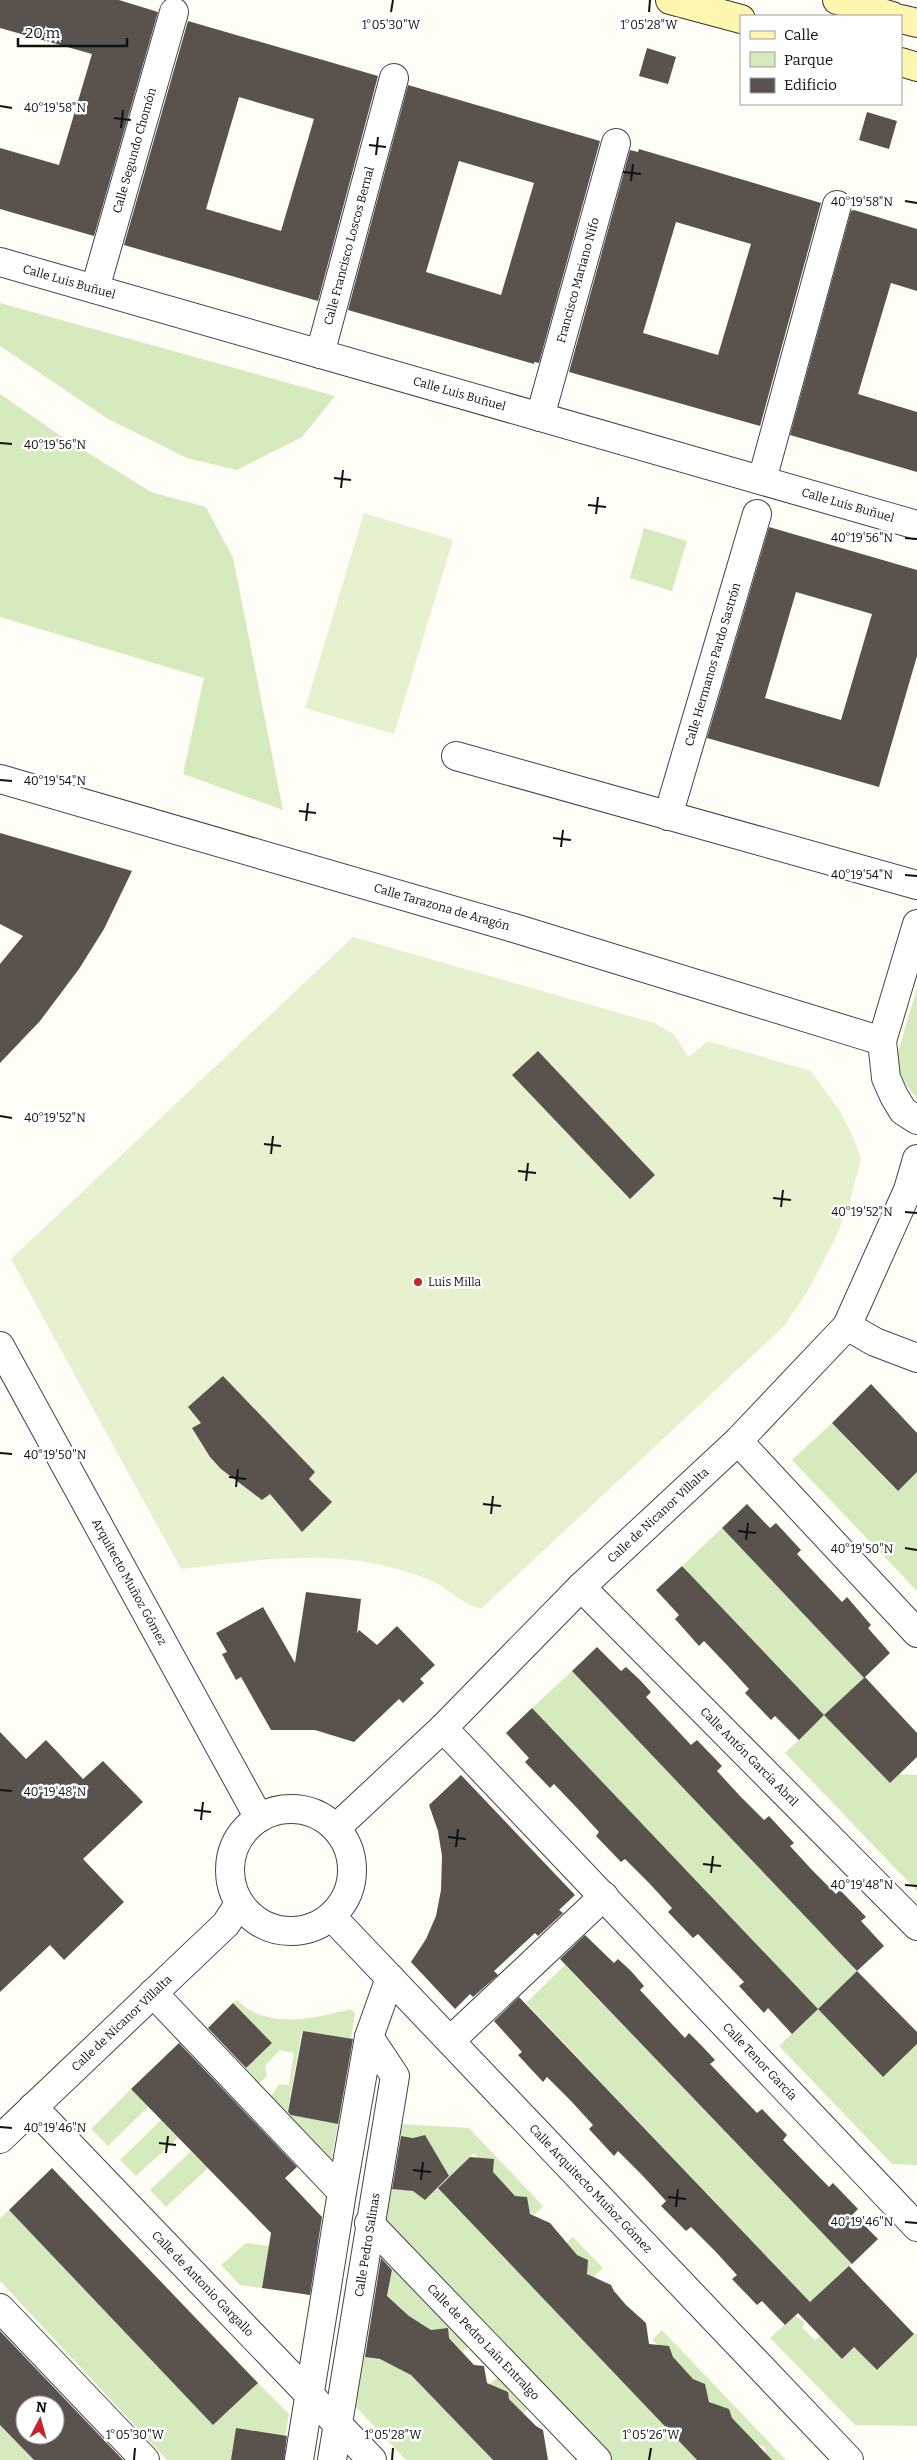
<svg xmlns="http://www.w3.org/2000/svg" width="917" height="2460" font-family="Bitter,serif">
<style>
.green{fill:#d5ebbd}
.pitch{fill:#e6f2cf}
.building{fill:#5a524d;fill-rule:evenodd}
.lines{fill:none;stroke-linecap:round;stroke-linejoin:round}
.pedestrian-casing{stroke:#444;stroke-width:30}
.minor-casing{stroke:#444;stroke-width:30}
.secondary-casing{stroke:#333;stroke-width:30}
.pedestrian{stroke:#fff;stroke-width:28}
.minor{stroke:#fff;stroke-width:28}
.secondary{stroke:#fff6b0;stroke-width:28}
.ticks{fill:none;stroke:#111;stroke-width:2}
.poi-dot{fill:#c4262e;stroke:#fff;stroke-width:2}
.labels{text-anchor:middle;stroke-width:5;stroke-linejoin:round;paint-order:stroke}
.street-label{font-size:12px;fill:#111;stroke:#fff}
.poi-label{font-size:12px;fill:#111;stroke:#fff;text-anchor:start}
.ticks-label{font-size:12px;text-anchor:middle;fill:#111;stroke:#fff;stroke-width:5;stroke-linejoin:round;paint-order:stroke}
</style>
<rect width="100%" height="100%" fill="#fffdf5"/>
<path class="green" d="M0,303l335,93 -33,41 -65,33 -50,-12 -79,-39 -108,-73z
M0,394l61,42 90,56 55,15 27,51 50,252 -100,-36 21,-96 -204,-61z
M644,528l43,13 -15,50 -42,-13z
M917,988v110c-14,-14 -20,-27 -19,-46z
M832,1423l65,68 20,-19v119l-125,-131z
M722,1528l142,150 -39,37 65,68 9,-9 18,1v116l-132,-138 39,-38 -142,-149z
M572,1671l285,300 -39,38 65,68 34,-33v121l-25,-1 -113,-118 38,-37 -285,-301z
M565,1965l287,299 -42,38 -284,-299z
M237,2000c29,30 77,19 113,9l5,4 -4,26 -49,-8 -15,83 51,10 -8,42 -62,-65 11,-17 10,1 5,-32 -14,-3 -15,16 2,10 -12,11 -14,-14 31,-30 -39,-40z
M131,2089l17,18 -40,39 -17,-17z
M161,2120l17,18 -42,38 -16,-16z
M397,2124l72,4 74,78 -9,9 -8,-7 2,-5 -1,-4 -8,-3 -2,2 -43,-45 -26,25 -21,-23 -12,-17 -20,-3z
M191,2151l17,17 -42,39 -16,-17z
M438,2187l259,273h-85l-230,-243 5,-29 26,3 12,9z
M9,2210l204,215 45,-42 31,31 -4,22 -54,24h-64l-167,-179v-63z
M573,2237l30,31 -11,10 -7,-8 2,-3v-6l-8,-3 -13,-15z
M246,2243l23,3 -7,42 -22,-3 -19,-20z
M393,2266l76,79 -6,7 -14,-15 -3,-7 -7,-1 -6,5 -5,-2 1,-4 -19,-11 -12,-12 -12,-1z
M795,2315l10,8 -3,4 13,13 5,-4 22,23 12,-12 23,23 37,-36h3v92l-62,-1 -85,-87z
M662,2330l124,130h-20l-3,-3 3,-7 -2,-4 -7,-1 -27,-29 -2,-7 -5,-2 -5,3 -41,-48 -25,-22z
M359,2356l23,4 28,14 83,86h-87l-55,-58z
M499,2376l30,32 -6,5 -14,-14 -20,-14z
M0,2425l34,35h-34z"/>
<path class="pitch" d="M364,513l89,27 -59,194 -89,-26z
M353,937l301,86 20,11 14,23 20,-16 103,30 29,40 13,25 8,23 -12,46 -14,34 -28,53 -23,34 -302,282c-16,-1 -31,-17 -46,-25 -7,-4 -16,-7 -25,-10 -80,-26 -148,-13 -230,-4l-170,-310z"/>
<path class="building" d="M0,0h119l39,12 -64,224 -94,-27v-61l59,17 33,-111 -92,-26z
M188,21l190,55 -60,225 -194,-56zM239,97l75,22 -33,112 -75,-22z
M647,48l29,9 -8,27 -29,-8z
M408,85l192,56 -61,222 -5,-1v2l-186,-54zM459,161l75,22 -33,112 -75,-23z
M867,112l30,9 -8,28 -30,-9z
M639,149l182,54 -61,223 -191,-54 61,-222 8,2zM676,222l75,22 -33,111 -75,-22z
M854,210l63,19v62l-26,-8 -33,111 59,18v60l-127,-37 61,-224z
M769,527l148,43v86l-38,131 -172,-49zM796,592l76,22 -31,106 -76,-22z
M0,833l132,38 -28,58 -25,40 -39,52 -40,42v-99l23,-28 -23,-12z
M538,1051l117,124 -25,24 -118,-124z
M223,1376l92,96 -6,7 23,23 -30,30 -32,-38 -8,6 -41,-31 -11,-12 -18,-29 9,-5 -13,-16z
M871,1384l46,49v39l-19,19 -66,-68z
M747,1504l23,24 6,-5 25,27 -4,4 45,48 5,-5 24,28 -3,3 22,25 -26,25 -142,-150z
M682,1566l142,149 -25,25 -24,-24 -4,4 -26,-27 4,-4 -22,-24 -23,-24 -5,5 -24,-27 4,-4 -23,-25z
M306,1592l55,7 -4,34 2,-3 18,15 20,-19 38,39 -15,14 4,4 -21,20 -4,-4 -45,43 -39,-12h-44l-30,-53 -5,3 -14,-26 5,-2 -11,-19 47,-26 32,56z
M597,1647l24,24 5,-4 13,12 12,13 -5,5 45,48 6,-5 25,26 -5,5 23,25 24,24 5,-4 25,27 -4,3 22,24 24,24 4,-4 26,27 -5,4 23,25 -27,25 60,61v12l-34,33 -65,-68 -26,25 -24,-26 -4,5 -25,-27 5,-4 -46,-48 -5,4 -25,-26 4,-4 -22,-24 -25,-25 -4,3 -25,-26 3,-4 -22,-24 -23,-24 -4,4 -25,-26 4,-4 -23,-25 26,-25 286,301 39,-38 -285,-300z
M865,1677l52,56v24l-27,26 -66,-68z
M0,1732l26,27 20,-19 37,39 20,-18 40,41 -60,57 41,43 -60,58 -14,-15 -50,47z
M461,1775l114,120 -16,15 4,3 -25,23 -3,-3 -41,38 4,4 -25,22 -3,-3 -15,15 -44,-47 15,-23 10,-23 5,-26 1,-34 -4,-25 -9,-26z
M585,1935l29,28 4,-4 13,12 13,15 -4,4 45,48 4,-5 13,13 13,14 -5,4 47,49 5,-4 25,26 -4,5 46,47 4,-4 25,26 -5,5 25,25 -26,25 -292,-305z
M519,1997l291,305 -25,23 -23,-24 -5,4 -25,-26 5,-4 -22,-24 -24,-24 -5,4 -25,-25 5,-5 -23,-25 -25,-25 -4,5 -25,-27 4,-4 -22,-24 -24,-24 -4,5 -25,-27 4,-3 -28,-31z
M233,2003l39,40 -26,25 -38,-40z
M303,2031l50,8 -15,85 -47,-9 -3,-3z
M179,2043l118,124 -12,11 37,39 -12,78 -48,-7 9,-55 -140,-144z
M425,2135l24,41 -24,24 -12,-9 -21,-2 9,-53 12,2z
M470,2157l24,2 -1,13 22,24 12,1 3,17 20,9 27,32 11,5 -1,14 24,11 3,6 12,14 20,18 3,21 20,2 4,11 20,22 12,5 4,18 20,7 3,9 40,42h-75l-259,-272z
M52,2168l206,215 -45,42 -204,-215z
M381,2258l11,12 -5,26 22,20 22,14 17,-2 1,10 25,27 10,1 3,17 21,9 1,7 27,27 7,4 5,30h-55l-82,-85 -31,-16 -15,-2z
M849,2266l65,68 -37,36 -23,-23 -12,12 -44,-46z
M0,2331l123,129h-89l-34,-35zM25,2405h30v30h-30z
M236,2428l51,8 -3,24h-53z"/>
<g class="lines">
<defs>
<g id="pedestrian">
<path id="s1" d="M668,816l89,-302"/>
</g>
<g id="minor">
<path id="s2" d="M0,262l917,263"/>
<path id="s3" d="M95,289l79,-277"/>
<path id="s4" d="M320,354l74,-276"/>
<path id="s5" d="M540,417l76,-274"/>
<path d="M762,480l75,-275"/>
<path d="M456,756l461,129"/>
<path id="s6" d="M0,779l514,149 368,113"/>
<path d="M917,924l-35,117 4,37 8,18 9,15 14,9"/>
<path d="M847,1326l28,16 42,16"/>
<path id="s7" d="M0,1346l259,472"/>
<path d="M738,1441l179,192"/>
<path id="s8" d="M581,1587l336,339"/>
<path id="s9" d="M443,1728l474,499"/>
<circle cx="291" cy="1870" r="61"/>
<path id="s10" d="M336,1828l107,-100 138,-141 157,-146 109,-115 61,-136 9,-31"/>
<path id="s11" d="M332,1917l517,543"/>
<path d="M153,1993l189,199"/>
<path d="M451,2040l153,-144"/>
<path id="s12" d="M33,2107l339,353"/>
<path id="s13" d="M0,2139l226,-215 13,-20"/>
<path id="s14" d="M369,2223l228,237"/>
<path d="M0,2308l145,152"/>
<path d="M299,2460l43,-268 27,-155 21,-59"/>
<path id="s15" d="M332,2460l63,-384 -26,-39"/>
</g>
<path id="secondary" d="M670,0l71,19
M837,0l55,16
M901,19l16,4
M901,62l16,5"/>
</defs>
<use href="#pedestrian" class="pedestrian-casing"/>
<use href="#minor" class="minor-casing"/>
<use href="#secondary" class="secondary-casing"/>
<use href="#pedestrian" class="pedestrian"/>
<use href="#minor" class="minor"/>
<use href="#secondary" class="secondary"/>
</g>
<path class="ticks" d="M391,12l2,-12M649,12l1,-12M0,106l12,2M114,118l17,2M121,128l2,-18M369,145l17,2M376,155l2,-18M623,172l18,2M631,181l2,-17M905,201l12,2M0,443l12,1M334,478l17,2M341,488l2,-18M588,505l18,2M596,514l2,-17M905,538l12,1M0,780l12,1M299,811l17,2M306,821l2,-18M553,838l18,2M561,847l2,-17M905,875l12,1M0,1116l12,2M264,1144l17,2M271,1154l2,-18M518,1171l18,2M526,1181l2,-18M773,1198l18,2M781,1207l2,-17M905,1212l12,1M0,1453l12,1M229,1477l17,2M236,1487l2,-18M483,1504l18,2M491,1514l2,-18M738,1531l18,2M746,1540l2,-17M905,1548l12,2M0,1790l12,1M194,1810l17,2M201,1820l2,-18M448,1837l18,2M456,1847l2,-18M703,1864l18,2M711,1873l2,-17M905,1885l12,1M0,2127l12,1M159,2143l17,2M166,2153l2,-17M413,2170l18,2M421,2180l2,-18M668,2197l18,2M676,2207l2,-18M905,2222l12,1M134,2460l1,-12M392,2460l1,-12M649,2460l2,-12"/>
<circle class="poi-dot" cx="418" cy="1282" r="5"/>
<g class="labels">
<g class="street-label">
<text dy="4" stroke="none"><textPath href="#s3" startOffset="144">Calle Segundo Chomón</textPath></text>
<text dy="4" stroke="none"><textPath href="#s4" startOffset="112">Calle Francisco Loscos Bernal</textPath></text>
<text dy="4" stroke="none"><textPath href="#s5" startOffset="142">Francisco Mariano Nifo</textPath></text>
<text dy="4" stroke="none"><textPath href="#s2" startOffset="72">Calle Luis Buñuel</textPath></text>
<text dy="4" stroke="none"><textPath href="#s2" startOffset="478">Calle Luis Buñuel</textPath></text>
<text dy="4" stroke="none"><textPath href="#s2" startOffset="882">Calle Luis Buñuel</textPath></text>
<text dy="4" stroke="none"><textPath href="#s1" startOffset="158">Calle Hermanos Pardo Sastrón</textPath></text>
<text dy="4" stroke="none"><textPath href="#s6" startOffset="460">Calle Tarazona de Aragón</textPath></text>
<text dy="4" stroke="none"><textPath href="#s10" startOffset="449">Calle de Nicanor Villalta</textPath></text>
<text dy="4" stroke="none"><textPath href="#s7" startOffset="269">Arquitecto Muñoz Gómez</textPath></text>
<text dy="4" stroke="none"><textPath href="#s8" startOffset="239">Calle Antón García Abril</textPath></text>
<text dy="4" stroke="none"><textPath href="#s13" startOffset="168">Calle de Nicanor Villalta</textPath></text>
<text dy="4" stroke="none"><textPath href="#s9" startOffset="460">Calle Tenor García</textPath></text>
<text dy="4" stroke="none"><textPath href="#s11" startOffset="375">Calle Arquitecto Muñoz Gómez</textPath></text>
<text dy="4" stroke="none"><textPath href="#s15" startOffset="218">Calle Pedro Salinas</textPath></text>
<text dy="4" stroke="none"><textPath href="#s12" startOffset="245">Calle de Antonio Gargallo</textPath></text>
<text dy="4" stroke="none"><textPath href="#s14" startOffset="165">Calle de Pedro Laín Entralgo</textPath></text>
</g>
<g class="poi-label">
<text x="428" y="1286">Luis Milla</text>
</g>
</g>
<g class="ticks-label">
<text x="391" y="29">1°05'30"W</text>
<text x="649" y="29">1°05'28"W</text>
<text x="55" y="112">40°19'58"N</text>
<text x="862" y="206">40°19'58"N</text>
<text x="55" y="449">40°19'56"N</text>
<text x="862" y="542">40°19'56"N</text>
<text x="55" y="785">40°19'54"N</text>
<text x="862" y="879">40°19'54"N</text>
<text x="55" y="1122">40°19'52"N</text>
<text x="862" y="1216">40°19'52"N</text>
<text x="55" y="1459">40°19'50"N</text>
<text x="862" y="1553">40°19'50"N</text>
<text x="55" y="1796">40°19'48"N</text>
<text x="862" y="1889">40°19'48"N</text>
<text x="55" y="2132">40°19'46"N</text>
<text x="862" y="2226">40°19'46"N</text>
<text x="135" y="2439">1°05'30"W</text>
<text x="393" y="2439">1°05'28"W</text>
<text x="651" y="2439">1°05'26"W</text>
</g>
<rect x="740" y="15" width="162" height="90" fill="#ffffff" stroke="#a0a0a0"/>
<rect x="750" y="31" width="25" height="8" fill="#fff6b0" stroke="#a0a0a0"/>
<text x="784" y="40" font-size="15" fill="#111111">Calle</text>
<rect x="750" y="52" width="25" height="15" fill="#d5ebbd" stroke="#a0a0a0"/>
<text x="784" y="65" font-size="15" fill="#111111">Parque</text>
<rect x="750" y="78" width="25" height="15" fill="#5a524d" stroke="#a0a0a0"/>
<text x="784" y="90" font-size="15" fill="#111111">Edificio</text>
<g transform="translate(40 2420) rotate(6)"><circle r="24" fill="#ffffff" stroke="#a0a0a0"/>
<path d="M0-4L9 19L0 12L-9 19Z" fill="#c4262e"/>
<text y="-8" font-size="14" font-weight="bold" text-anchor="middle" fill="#111111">N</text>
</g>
<path d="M18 38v8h109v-8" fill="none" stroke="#111111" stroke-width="2.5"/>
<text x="25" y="38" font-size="15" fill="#111111" stroke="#ffffff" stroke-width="4" paint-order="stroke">20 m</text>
</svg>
